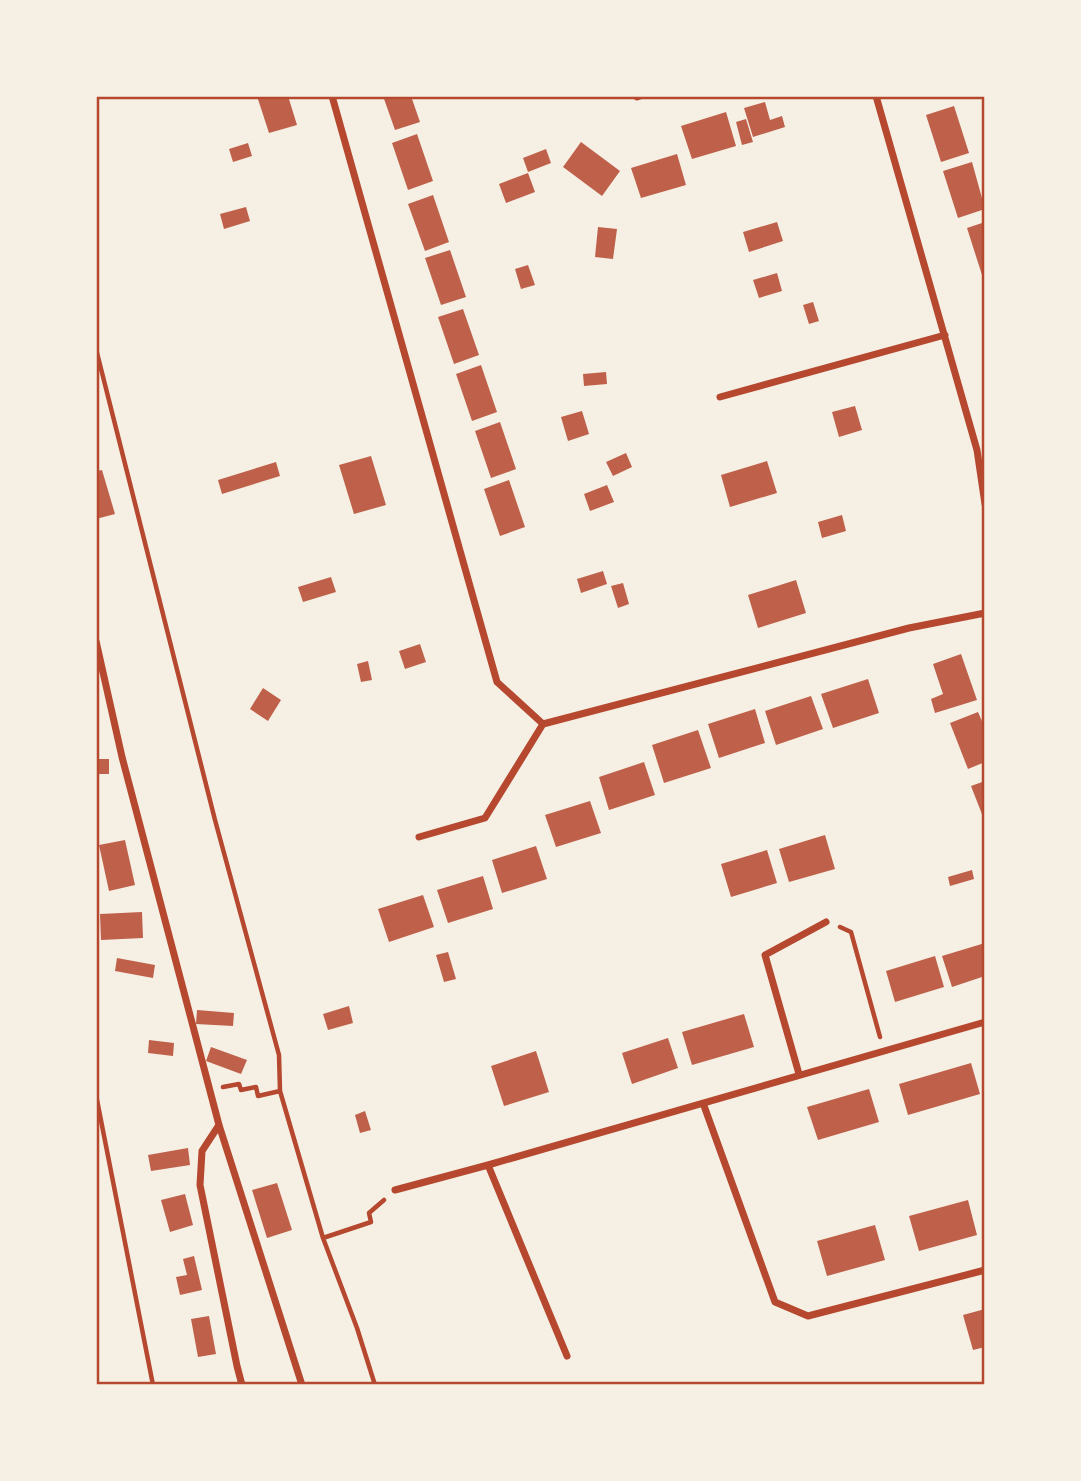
<svg xmlns="http://www.w3.org/2000/svg" width="1081" height="1481" font-family="Poppins,sans-serif">
<style>
.building{fill:#bf614a}
.lines{fill:none;stroke-linecap:round;stroke-linejoin:round}
.path{stroke:#b5482f;stroke-width:4.5}
.minor{stroke:#b5482f;stroke-width:7}
.neatline{fill:none;stroke:#b5482f;stroke-width:2.5}
</style>
<rect width="100%" height="100%" fill="#f6efe4"/>
<path class="building" d="M257,96h31l9,29 -28,8z
M383,96h28l9,26 -25,8z
M765,102l5,18 12,-4 3,11 -32,10 -9,-29z
M954,106l15,47 -28,9 -15,-47z
M726,112l10,34 -44,13 -11,-33z
M746,119l7,23 -11,3 -6,-23z
M417,134l16,47 -25,9 -16,-47z
M581,142l39,29 -18,25 -39,-29z
M248,143l4,13 -19,6 -4,-13z
M546,149l5,14 -23,9 -5,-14z
M677,154l9,31 -45,13 -10,-30z
M972,162l13,47 -27,9 -15,-47z
M528,173l7,19 -29,11 -7,-19z
M433,195l16,47 -24,9 -17,-47z
M246,207l4,14 -26,8 -4,-15z
M777,222l6,19 -34,11 -6,-20z
M985,222v52l-3,1 -15,-47z
M598,227l19,2 -4,30 -18,-2z
M450,250l16,47 -25,8 -16,-47z
M528,265l7,20 -14,4 -6,-20z
M777,273l5,18 -23,7 -6,-18z
M813,302l6,19 -10,3 -6,-19z
M463,309l16,46 -25,9 -16,-47z
M481,365l16,47 -25,9 -16,-47z
M606,372l1,12 -23,2 -1,-12z
M855,406l7,24 -23,7 -7,-25z
M582,411l7,23 -21,7 -7,-24z
M500,422l16,47 -25,9 -16,-47z
M626,453l6,14 -19,9 -7,-14z
M371,456l15,49 -32,9 -15,-49z
M767,461l10,32 -47,14 -9,-32z
M276,462l4,14 -58,18 -4,-14z
M102,470l13,44 -19,5v-48z
M509,480l16,47 -25,9 -16,-47z
M607,485l7,17 -24,9 -6,-17z
M842,515l4,16 -24,7 -4,-16z
M603,571l4,13 -26,9 -4,-14z
M331,577l5,15 -33,10 -5,-15z
M796,580l10,33 -48,15 -10,-33z
M623,583l6,21 -11,4 -7,-22z
M420,644l6,18 -21,7 -6,-18z
M961,654l16,46 -42,13 -4,-14 12,-5 -10,-30z
M368,661l4,19 -11,2 -4,-18z
M868,679l11,34 -46,15 -12,-34z
M263,688l18,12 -13,21 -18,-12z
M811,696l12,33 -47,16 -11,-34z
M755,709l10,34 -46,15 -11,-34z
M978,712l7,16v34l-17,7 -18,-46z
M698,730l13,38 -47,15 -12,-38z
M96,759h13v15h-13z
M644,762l11,33 -46,15 -10,-33z
M985,781v41l-14,-36z
M590,801l11,32 -45,14 -11,-32z
M825,835l10,34 -46,13 -10,-33z
M125,840l10,45 -26,6 -10,-46z
M536,846l11,33 -45,14 -10,-33z
M767,850l10,33 -46,14 -10,-33z
M972,870l2,9 -24,7 -2,-9z
M483,876l10,33 -45,14 -11,-33z
M423,895l11,32 -45,15 -11,-33z
M142,912l1,26 -42,2 -1,-26z
M985,943v33l-33,11 -10,-31z
M448,952l8,27 -12,3 -8,-27z
M935,956l9,31 -49,15 -9,-31z
M117,958l38,7 -2,13 -38,-7z
M349,1006l4,17 -25,7 -5,-16z
M197,1010l37,3 -1,13 -37,-2z
M744,1014l10,33 -62,18 -10,-33z
M668,1038l10,30 -46,16 -10,-31z
M149,1040l25,3 -1,13 -25,-3z
M211,1047l36,13 -6,14 -35,-13z
M536,1051l13,41 -45,14 -13,-40z
M971,1063l9,31 -72,21 -9,-31z
M869,1089l10,33 -61,18 -11,-33z
M365,1111l6,19 -11,3 -5,-18z
M188,1148l2,17 -39,6 -3,-16z
M277,1183l15,47 -25,8 -15,-48z
M185,1194l8,31 -23,7 -9,-32z
M968,1200l9,35 -58,16 -10,-35z
M875,1225l10,35 -58,16 -10,-35z
M194,1256l8,34 -22,5 -4,-18 11,-2 -4,-16z
M985,1309v38l-12,3 -10,-35z
M209,1316l7,38 -18,3 -7,-38z"/>
<g class="lines">
<path class="path" d="M96,349l119,471 64,235 1,36 43,147 34,90 18,57
M840,927l11,5 29,105
M223,1087l16,-3 2,6 15,-3 2,9 22,-5
M96,1095l57,290
M323,1238l48,-16 -2,-9 15,-13"/>
<path class="minor" d="M332,96l165,586 46,42 366,-96 76,-15
M876,96l101,354 8,54
M637,97l3,-1
M720,397l225,-62
M96,641l26,116 97,368 83,260
M419,837l66,-19 58,-94
M799,1074l-34,-119 61,-33
M703,1103l72,199 33,14 177,-46
M219,1125l-17,26 -2,34 37,181 5,19
M488,1165l79,191
M395,1190l93,-25 497,-143"/>
</g>
<rect width="1081" height="1481" fill="none" stroke="#f6efe4" stroke-width="196"/>
<rect x="98" y="98" width="885" height="1285" class="neatline"/>
</svg>
